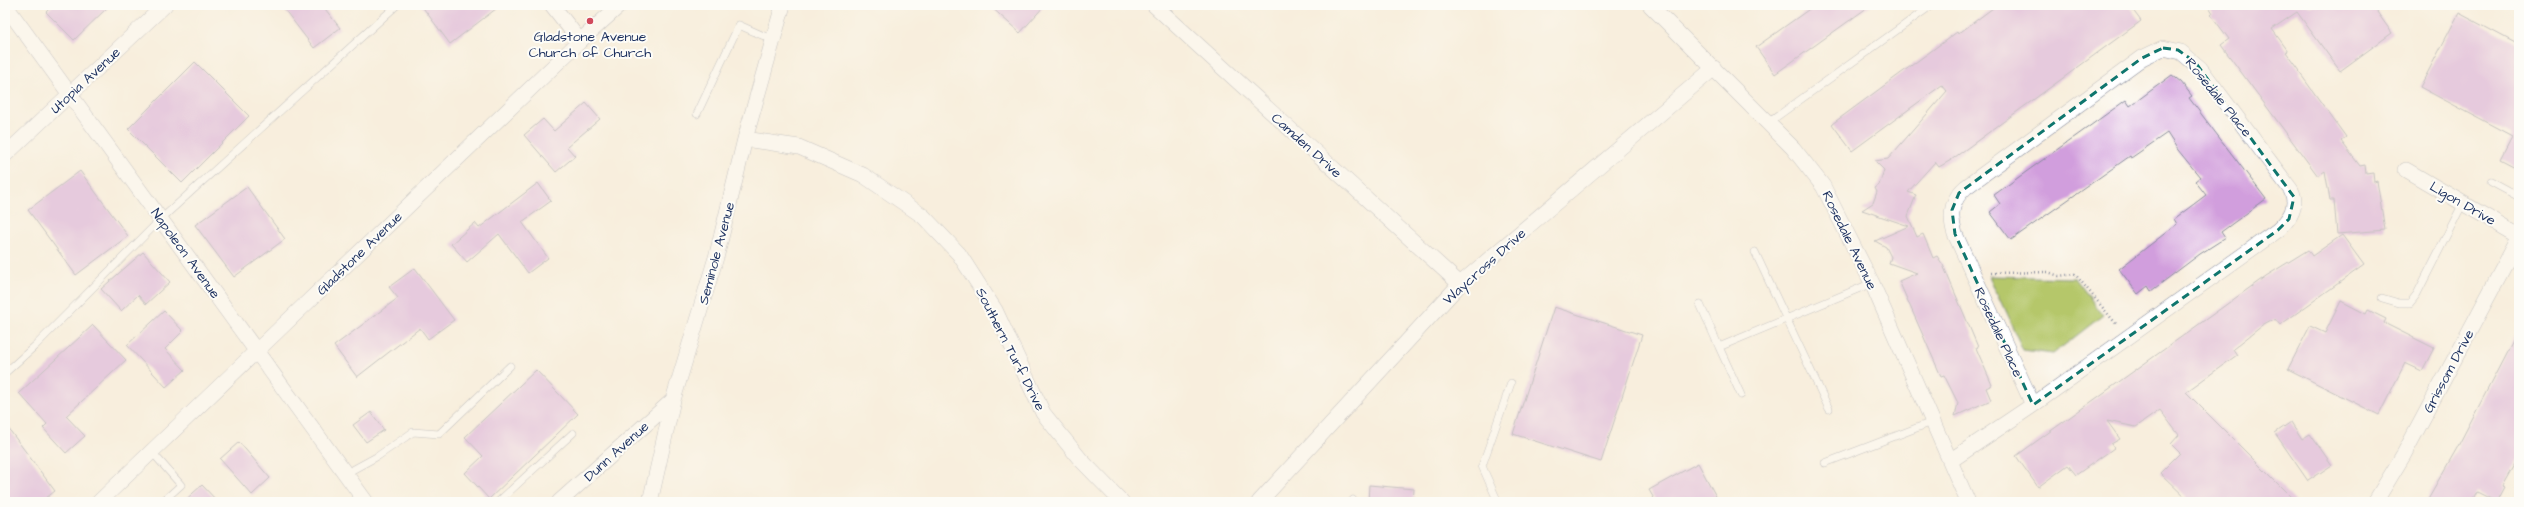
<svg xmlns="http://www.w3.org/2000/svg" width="2524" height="507" font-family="'Architects Daughter',sans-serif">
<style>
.green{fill:#b5c76a;stroke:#687b64}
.building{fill:#d19edd}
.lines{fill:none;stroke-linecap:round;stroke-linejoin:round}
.service-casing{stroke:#8a8e9e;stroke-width:8}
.minor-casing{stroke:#8a8e9e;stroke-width:16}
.path{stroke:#8a8e9e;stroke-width:2.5;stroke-dasharray:1 3;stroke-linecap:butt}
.service{stroke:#fff;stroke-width:7}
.minor{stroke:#fff;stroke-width:15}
.marked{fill:none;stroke:#0f766e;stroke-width:3;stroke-dasharray:8 5;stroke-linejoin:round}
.poi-dot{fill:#d1495b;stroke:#fdfcf7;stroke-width:1.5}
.labels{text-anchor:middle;stroke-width:4;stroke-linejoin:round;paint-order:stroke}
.poi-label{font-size:14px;fill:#1b2f5e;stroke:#fdfcf7}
.street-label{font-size:14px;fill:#1b2f5e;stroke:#fdfcf7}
</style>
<rect width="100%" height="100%" fill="#fdfcf7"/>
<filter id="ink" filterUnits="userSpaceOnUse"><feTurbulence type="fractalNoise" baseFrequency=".025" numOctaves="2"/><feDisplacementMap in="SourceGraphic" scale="8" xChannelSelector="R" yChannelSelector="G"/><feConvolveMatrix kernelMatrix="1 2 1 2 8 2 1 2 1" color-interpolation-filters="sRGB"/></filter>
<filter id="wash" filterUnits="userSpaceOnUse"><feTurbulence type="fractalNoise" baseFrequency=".012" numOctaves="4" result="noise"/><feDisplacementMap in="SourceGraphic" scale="16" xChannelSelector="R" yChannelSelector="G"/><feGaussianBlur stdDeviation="0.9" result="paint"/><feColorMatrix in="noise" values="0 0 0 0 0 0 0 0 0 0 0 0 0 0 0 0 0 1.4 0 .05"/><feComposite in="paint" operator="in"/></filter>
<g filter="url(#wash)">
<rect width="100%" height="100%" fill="#f8eedd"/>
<path class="green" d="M1989,276l86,2 28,37 -50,39 -30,-4z"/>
<g id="blocks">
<path class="building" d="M53,5h57l-36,35 -28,-28z
M281,5h41l18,23 -26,20z
M421,5h80l-51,39z
M989,5h56l-25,28z
M1815,5h56l-96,69 -19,-27z
M1997,5h132l12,16 -190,139 -12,7 -4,-5 -27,30 8,3 -8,21 9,21 6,-3 10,24 4,-2 6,9 35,82 -2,1 16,37 -6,3 5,12 -36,16 3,-13 -14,-28 -3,1 -42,-95 18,-8 -28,-10 2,-6 -5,-10 -11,-6 34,-15 -47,-16 11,-7 4,-11 -2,-4 4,-3 5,-15 -9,-9 13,-2 59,-68 -5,-6 -90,66 -20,-27 125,-92 1,2z
M2208,5h164l20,28 -52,38 -43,-59 -25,17 16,22 -2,1 14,19 -1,1 47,65 -5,4 19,25 5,-1 1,9 7,-1 1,9 3,-1 8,49 -48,4 -3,-34h-4l-5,-29 -7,5 -97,-131 8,-6 -18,-24 2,-2z
M2459,13l60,32v124l-19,-10 12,-23 -92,-49z
M195,62l54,54 -67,67 -54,-54z
M2172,75l9,7 11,14 -3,2 77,101 -45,33 4,6 -25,16 -49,37 -3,-5 -10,8 -19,-25 58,-45 -3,-5 32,-24 -11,-14 5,-4 -22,-27 -11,-17 -36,25 -1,-2 -119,84 -21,-28 10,-8 -6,-9 132,-95 4,6z
M586,103l14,16 -33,28 8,9 -19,16 -32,-37 19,-16 11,12z
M80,171l48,65 -52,39 -48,-65z
M538,183l13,18 -29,21 26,36 -20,15 -29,-39 -32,28 -16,-18 24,-21 4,5z
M247,187l38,52 -51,38 -39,-52z
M2342,235l22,30 -84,60 -5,-6 -13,7 -29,23 4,6 -51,37 110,110h-106l-30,-29 20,-20 -9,-9 8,-9 -19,-25 -24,17 -29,-6 13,18 -9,5 3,4 -38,27 -8,-10 -30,22 -22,-31 250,-180 42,-26 4,6z
M143,252l27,30 -24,22 -8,-9 -17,16 -20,-22z
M415,268l39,52 -26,19 -8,-11 -63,49 -23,-31 64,-48 -9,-11z
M2341,301l25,13 2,-4 18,9 -2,4 50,25 -12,23 -17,-8 -26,52 -91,-46 22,-43 15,7z
M1554,307l88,28 -41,127 -88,-28z
M164,311l19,20 -18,18 20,21 -19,17 -39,-42z
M93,325l33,35 -60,56 19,20 -19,17 -23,-25 4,-4 -28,-31z
M2519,329v129l-16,28 2,1 -8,15 -20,-10 -5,10h-46l31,-54z
M536,370l42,44 -89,85 -24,-26 18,-17 -18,-19z
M371,412l13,18 -18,12 -13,-17z
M2291,422l11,17 8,-5 22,31 -24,16 -33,-48z
M5,424l50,67 -14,11h-36z
M239,442l31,36 -18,17 -32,-36z
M1698,463l21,39h-63l-7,-12z
M202,485l16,17h-35z
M1369,485l45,4 -1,13h-45z"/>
</g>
</g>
<g filter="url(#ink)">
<use href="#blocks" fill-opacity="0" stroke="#8a8e9e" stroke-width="1"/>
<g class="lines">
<defs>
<path id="service" d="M697,114l42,-89 34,15
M1768,123l164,-118
M2491,182l28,15
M1755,252l74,157
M2382,298l17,5h11l7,-9 46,-91
M1700,304l19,43 153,-64
M1719,347l22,48
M5,373l31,-28 125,-126 236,-214
M152,452l29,33 -19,17
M1825,463l107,-41
M345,474l33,-18 35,-24 26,2 71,-68
M498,502l75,-69
M1351,502l2,-2
M1498,502l-16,-36 29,-83"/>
<path id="minor" d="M5,5l361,497
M552,5l28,36
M1154,5l306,279
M1650,5l143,143 30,38 49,97 96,219
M2163,48l18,4 19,16 91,122c8,16 -1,29 -13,40l-245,175 -78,-171c-6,-19 -4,-34 11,-47l176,-129z
M745,139l54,8 64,28 60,41 36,38 36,56 48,103 37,46 42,43
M5,155l160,-150
M2406,170l113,66
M1950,461l83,-56
M99,502l481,-461 40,-36
M559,502l114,-102
M650,502l23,-102 44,-146 28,-115 38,-134
M1259,502l201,-218 254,-216
M2375,502l29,-48 115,-216"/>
</defs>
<use href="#service" class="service-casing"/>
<use href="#minor" class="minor-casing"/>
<path class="path" d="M1991,273l57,-1 11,4 16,-2 42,51"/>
<use href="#service" class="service"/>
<use href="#minor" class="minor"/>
</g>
</g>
<path d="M0 0H2524V507H0ZM2163,48l15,2 17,12 99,135 -5,22 -11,11 -245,175 -78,-171 -3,-24 7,-17 183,-135z" fill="#f8eedd" fill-opacity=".55" fill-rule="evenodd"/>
<path class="marked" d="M2163,48l15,2 17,12 99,135 -5,22 -11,11 -245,175 -78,-171 -3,-24 7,-17 183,-135z"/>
<circle class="poi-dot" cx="590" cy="21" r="4"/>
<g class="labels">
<g class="poi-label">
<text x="590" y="41">Gladstone Avenue<tspan x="590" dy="16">Church of Church</tspan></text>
</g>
<g class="street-label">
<text transform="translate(85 80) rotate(-43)" y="5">Utopia Avenue</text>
<text transform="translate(2219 97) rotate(51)" y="5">Rosedale Place</text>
<text transform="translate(1307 145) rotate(42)" y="5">Camden Drive</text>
<text transform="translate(2463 203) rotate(30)" y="5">Ligon Drive</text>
<text transform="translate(1850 240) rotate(64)" y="5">Rosedale Avenue</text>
<text transform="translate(186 253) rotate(54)" y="5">Napoleon Avenue</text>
<text transform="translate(359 253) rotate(-44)" y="5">Gladstone Avenue</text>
<text transform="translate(716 253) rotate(-75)" y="5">Seminole Avenue</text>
<text transform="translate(1484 266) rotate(-42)" y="5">Waycross Drive</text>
<text transform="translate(1999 332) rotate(65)" y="5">Rosedale Place</text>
<text transform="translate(1011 349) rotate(63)" y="5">Southern Turf Drive</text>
<text transform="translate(2448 371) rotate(-62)" y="5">Grissom Drive</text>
<text transform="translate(616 451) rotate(-42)" y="5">Dunn Avenue</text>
</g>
</g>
<rect width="2524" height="507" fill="none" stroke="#fdfcf7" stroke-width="20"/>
</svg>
